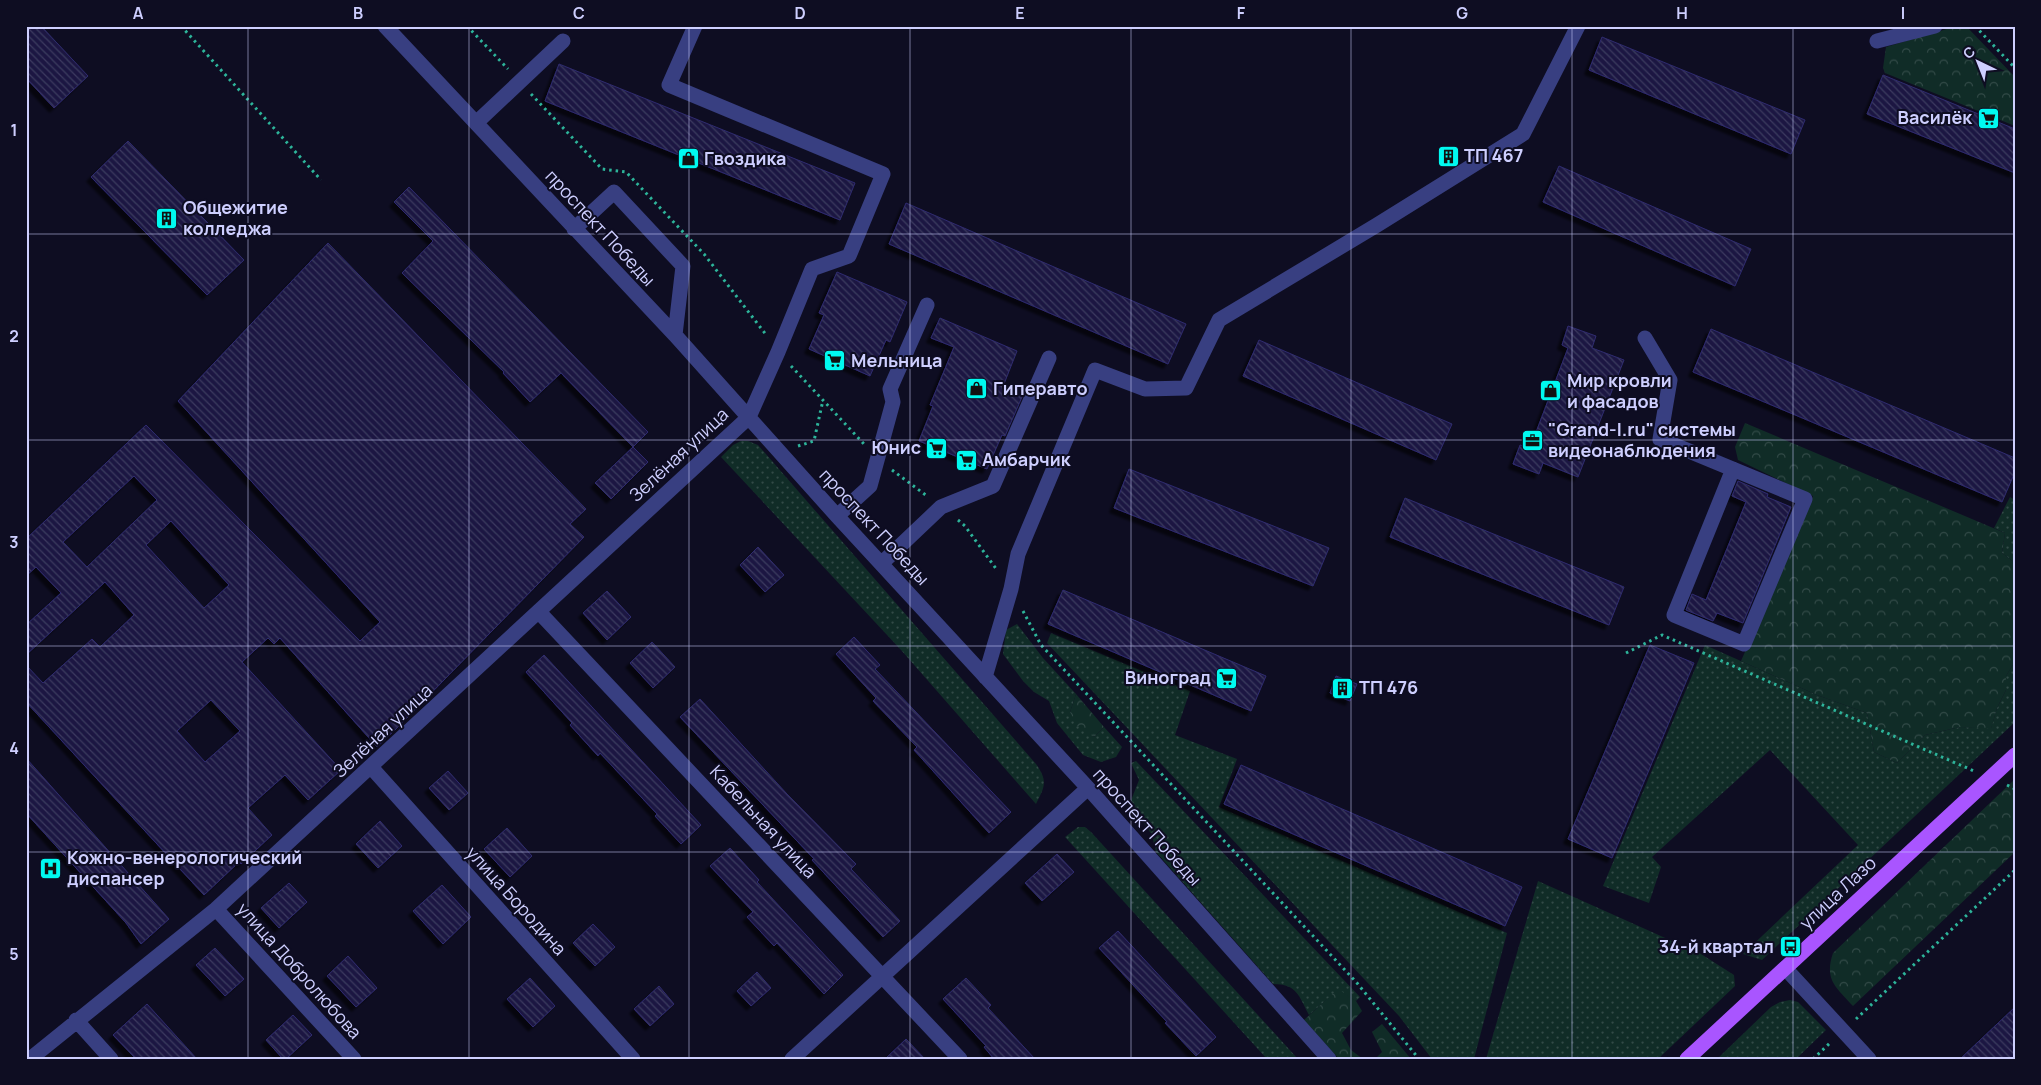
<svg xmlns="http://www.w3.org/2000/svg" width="2041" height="1085" font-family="Manrope,sans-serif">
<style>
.grass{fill:url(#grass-dots)}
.forest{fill:url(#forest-crowns)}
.building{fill:url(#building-back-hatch);stroke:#2f2b6f;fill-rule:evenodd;filter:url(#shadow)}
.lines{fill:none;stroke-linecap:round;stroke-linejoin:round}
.path{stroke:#2db49a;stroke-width:3;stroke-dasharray:2.5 4;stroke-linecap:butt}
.minor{stroke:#383f81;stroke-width:15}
.major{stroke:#a955ff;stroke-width:15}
.grid{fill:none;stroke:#cecfff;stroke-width:1;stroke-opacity:0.55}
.labels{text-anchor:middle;stroke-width:4;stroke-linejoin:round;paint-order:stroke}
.poi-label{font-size:18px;font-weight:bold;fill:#cecfff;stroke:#0e0d22;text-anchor:start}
.street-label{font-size:18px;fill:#cecfff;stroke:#0e0d22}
.neatline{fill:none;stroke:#cecfff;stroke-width:2}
.grid-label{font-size:16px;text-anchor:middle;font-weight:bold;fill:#cecfff}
</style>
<defs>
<pattern id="grass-dots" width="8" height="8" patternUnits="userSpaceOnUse" patternTransform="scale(1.25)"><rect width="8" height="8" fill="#102c27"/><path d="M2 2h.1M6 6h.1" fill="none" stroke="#324a47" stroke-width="1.8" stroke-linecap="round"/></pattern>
<pattern id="forest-crowns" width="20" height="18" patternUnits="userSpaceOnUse" patternTransform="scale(1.25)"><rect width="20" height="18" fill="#102c27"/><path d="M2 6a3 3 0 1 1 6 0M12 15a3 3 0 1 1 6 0" fill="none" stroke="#324a47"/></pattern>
<pattern id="building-back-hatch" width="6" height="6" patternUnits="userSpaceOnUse" patternTransform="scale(1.25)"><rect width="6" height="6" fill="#1c1943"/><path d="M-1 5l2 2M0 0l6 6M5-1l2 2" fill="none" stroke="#3c395f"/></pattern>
<filter id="shadow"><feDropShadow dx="-4.5" dy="4.5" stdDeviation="1" flood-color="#0009"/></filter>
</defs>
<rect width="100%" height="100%" fill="#0e0d22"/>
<path class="grass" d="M741,441h7l10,4 278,319c12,17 9,22 0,40l-135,-154 -180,-193 12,-12z
M2010,497l5,3v63l-13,-10 3,-20 -11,-5z
M1017,624l26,34 33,36 -6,18 24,25 10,-10 18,20 -6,10 -15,5 -18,-7 -26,-32 -8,-22 -15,-9 -11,-11 -20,-27 3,-24z
M1051,633l139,58 -15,44 62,24 -18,48 288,126 -33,126h-42l-33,-43 -352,-373z
M1705,645l112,50 50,18 7,39 23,11 28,-28 35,-8 31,1 6,-20 9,-18v-14l9,-15v61l-253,238 -19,-6 115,-109 -88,-95 -118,107 9,10 -12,36 -46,-17z
M1136,761l224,236 -4,4 -18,-11 -29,25c-10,-19 -12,-31 -36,-31l-117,-132 -4,-17 -22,-32 9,-23 -8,-17z
M1078,827h7l6,5 207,227h-31l-202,-222z
M1538,881l163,73 33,21 1,11 -77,73h-172z
M1790,1000l8,2 28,28 -30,29h-79l54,-52 9,-5z"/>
<path class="forest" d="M1957,26h9l49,51v49l-130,-53 -2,-5 3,-21z
M1745,423l260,110 -3,20 13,10v98l-9,15v14l-9,18 -6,21 -31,-2 -35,8 -28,28 -23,-11 -7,-39 -50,-18 -76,-34 72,-165 -75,-36 -3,-13z
M1076,694l28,33 -10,10 -17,-11 -7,-14z
M2015,779v73l-162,154c-17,-19 -29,-26 -20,-53z
M1338,989l18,12 6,10 -20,22 9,17 12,9h-24l-35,-39z
M1382,1024l29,35h-36l7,-7 -10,-20z"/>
<path class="building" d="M26,26h15l47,50 -34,32 -28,-30z
M1602,37l203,83 -14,34 -202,-84z
M559,64l296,119 -15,37 -295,-119z
M1883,75l132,54v44l-148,-59z
M128,141l116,119 -37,35 -116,-118z
M1559,166l192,83 -16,37 -192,-84z
M409,187l239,245 -15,15 -72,-74 -31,29 -27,-29 1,-1 -102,-99 31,-32 -39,-39z
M906,203l280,121 -18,40 -279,-120z
M328,243l258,266 -16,15 14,13 -187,191 -20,19 -97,-109 -6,6 -6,-6 -26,24 99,108 -33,30 -23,-25 -37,33 24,27 -31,29 -2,-2 -35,33 -178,-193v-37l17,18 49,-44 8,8 34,-32 -29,-33 -79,73v-30l35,-32 -25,-26 -10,9v-37l120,-114 214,216 20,-19 -202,-221zM134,476l23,24 -70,67 -24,-25zM171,521l58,64 -25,23 -58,-63zM211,700l29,31 -35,31 -28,-31z
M837,272l70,30 -17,40 -4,-2 -16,36 -61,-27 15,-34 -5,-2z
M940,318l77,33 -15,38 20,8 -17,39 -3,-1 -15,34 -68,-28 14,-35 -3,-1 24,-58 -23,-9z
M1568,326l28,10 -4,12 32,12 -46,117 -35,-14 -4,11 -26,-10 7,-19 10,3 38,-100 -6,-3z
M1711,329l304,129v14l-13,30 -309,-130z
M1259,340l193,84 -16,36 -193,-84z
M633,447l15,15 -37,37 -16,-16z
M1129,469l200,79 -16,38 -199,-78z
M1738,481l30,13 -1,3 24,10 -48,116 -26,-10 -4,8 -27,-11 6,-16 14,6 40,-98 -14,-6z
M1405,498l219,89 -15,38 -219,-88z
M758,547l26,28 -19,17 -25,-27z
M1063,590l203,86 -15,35 -203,-87z
M607,591l24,26 -24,23 -24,-27z
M854,637l26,28 -5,4 136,143 -22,21 -75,-83 3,-3 -44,-46 3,-3 -40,-44z
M652,642l23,25 -22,21 -23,-25z
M1650,645l44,18 -82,195 -44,-19z
M544,655l157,170 -20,19 -26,-28 2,-2 -57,-61 -2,3 -28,-31 2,-2 -46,-51z
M1336,676l21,8 -7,17 -20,-8z
M700,699l87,95 69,70 -5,5 49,52 -17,16 -71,-77 2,-1 -134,-142z
M26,758l143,161 -28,25 -15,-21 -100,-110z
M1241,765l281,122 -17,39 -281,-122z
M448,771l20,22 -19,17 -20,-22z
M380,821l22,25 -24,22 -22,-24z
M507,828l25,28 -22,21 -26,-28z
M730,848l29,32 -2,2 86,93 -19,19 -47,-51 -3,3 -27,-29 6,-5 -43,-46z
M1057,854l17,18 -32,29 -17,-18z
M289,883l18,19 -28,26 -18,-20z
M442,885l29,32 -28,27 -30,-33z
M593,924l22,23 -20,19 -22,-23z
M1118,931l98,106 -20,19 -31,-33 2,-1 -68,-74z
M215,948l29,31 -19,17 -29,-31z
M348,956l29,32 -21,19 -29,-31z
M757,972l14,16 -20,18 -14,-15z
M530,978l25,28 -22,21 -26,-28z
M966,978l25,27 -3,3 47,51h-41l-10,-12 2,-1 -43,-47z
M659,986l15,18 -24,22 -16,-17z
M147,1004l50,55h-61l-23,-24z
M2015,1007v52h-55z
M293,1015l19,20 -26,24h-3l-17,-19z
M906,1039l19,20h-40z"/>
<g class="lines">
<path class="path" d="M181,26l140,154
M467,26l41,43
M1975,26l40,42
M531,94l71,75 24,3 78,82 63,82
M791,366l73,78
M798,446l16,-5 9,-41
M892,470l35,26
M958,520l7,6 32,44
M1023,611l18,34 316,338 62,76
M1626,653l36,-18 312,136
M2007,785l8,4
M1856,1019l159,-149
M1813,1059l18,-17"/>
<path class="minor" d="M385,26l290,309 162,181 251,272 241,271
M1877,41l58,-15
M476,123l87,-82
M574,229l40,-37 69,74 -8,69
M1645,338l25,42 -10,59 145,60 -61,145 -70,-29 59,-146
M837,516l33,-30 23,-84 -3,-13 37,-84
M882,563l59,-56 52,-21 56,-128
M539,612l421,447
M985,677l26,-88 7,-35 77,-184 50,19 41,-1 33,-68 158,-95 146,-91 55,-108
M371,767l262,292
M216,909l138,150
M1785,968l84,91
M76,1020l35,39
M30,1059l186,-150 533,-492 29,-65 34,-83 37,-13 34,-82 -214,-89 26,-59
M792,1059l296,-271"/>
<path class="major" d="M1687,1059l328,-304"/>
</g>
<path class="grid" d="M248,26v1033M469,26v1033M689,26v1033M910,26v1033M1131,26v1033M1351,26v1033M1572,26v1033M1793,26v1033M26,234h1989M26,440h1989M26,646h1989M26,852h1989"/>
<defs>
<symbol id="supermarket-square" viewBox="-11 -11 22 22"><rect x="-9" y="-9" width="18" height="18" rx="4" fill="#00f9f0" stroke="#0e0d22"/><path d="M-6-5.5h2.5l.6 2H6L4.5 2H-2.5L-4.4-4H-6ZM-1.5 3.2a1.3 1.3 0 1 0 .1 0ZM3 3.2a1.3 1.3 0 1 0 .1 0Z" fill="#111"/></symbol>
<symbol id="building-square" viewBox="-11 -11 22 22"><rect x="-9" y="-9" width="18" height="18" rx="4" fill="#00f9f0" stroke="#0e0d22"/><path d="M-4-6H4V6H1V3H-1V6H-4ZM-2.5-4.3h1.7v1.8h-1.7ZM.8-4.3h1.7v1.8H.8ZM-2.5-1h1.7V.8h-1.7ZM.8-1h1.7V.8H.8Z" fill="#111"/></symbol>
<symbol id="shop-square" viewBox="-11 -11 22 22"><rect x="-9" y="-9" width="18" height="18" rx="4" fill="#00f9f0" stroke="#0e0d22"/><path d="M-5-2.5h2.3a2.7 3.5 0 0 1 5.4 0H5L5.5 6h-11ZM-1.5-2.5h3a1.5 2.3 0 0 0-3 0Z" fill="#111"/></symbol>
<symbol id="office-square" viewBox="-11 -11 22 22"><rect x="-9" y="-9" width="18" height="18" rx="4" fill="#00f9f0" stroke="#0e0d22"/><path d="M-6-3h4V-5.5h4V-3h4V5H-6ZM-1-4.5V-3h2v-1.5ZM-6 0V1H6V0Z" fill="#111"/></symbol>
<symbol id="hospital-square" viewBox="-11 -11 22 22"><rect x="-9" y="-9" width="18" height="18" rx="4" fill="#00f9f0" stroke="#0e0d22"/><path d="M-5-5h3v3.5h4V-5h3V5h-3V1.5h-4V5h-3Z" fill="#111"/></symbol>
<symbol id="bus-square" viewBox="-11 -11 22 22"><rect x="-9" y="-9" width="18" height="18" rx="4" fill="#00f9f0" stroke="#0e0d22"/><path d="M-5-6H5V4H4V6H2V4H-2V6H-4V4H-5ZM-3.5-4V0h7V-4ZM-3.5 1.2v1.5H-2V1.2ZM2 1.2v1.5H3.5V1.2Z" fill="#111"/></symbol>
</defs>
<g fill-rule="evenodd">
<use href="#supermarket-square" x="1976" y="106" width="25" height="25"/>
<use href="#building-square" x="1436" y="144" width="25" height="25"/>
<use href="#shop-square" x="676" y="146" width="25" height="25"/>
<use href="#building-square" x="154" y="206" width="25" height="25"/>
<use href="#supermarket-square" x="822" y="348" width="25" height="25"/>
<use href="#shop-square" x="964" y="376" width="25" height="25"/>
<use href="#shop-square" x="1538" y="378" width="25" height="25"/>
<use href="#office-square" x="1520" y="428" width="25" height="25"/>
<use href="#supermarket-square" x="924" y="436" width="25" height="25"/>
<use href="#supermarket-square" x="954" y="448" width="25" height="25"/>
<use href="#supermarket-square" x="1214" y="666" width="25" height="25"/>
<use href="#building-square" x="1330" y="676" width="25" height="25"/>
<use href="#hospital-square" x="38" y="856" width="25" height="25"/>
<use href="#bus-square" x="1778" y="934" width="25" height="25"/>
</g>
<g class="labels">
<g class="poi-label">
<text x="1972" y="124" text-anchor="end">Василёк</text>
<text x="1464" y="162">ТП 467</text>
<text x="704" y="165">Гвоздика</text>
<text x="183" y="214">Общежитие<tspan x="183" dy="21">колледжа</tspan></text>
<text x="851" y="367">Мельница</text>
<text x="1567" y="387">Мир кровли<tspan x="1567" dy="21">и фасадов</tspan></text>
<text x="993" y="395">Гиперавто</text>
<text x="1548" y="436">"Grand-l.ru" системы<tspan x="1548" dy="21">видеонаблюдения</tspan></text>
<text x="921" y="454" text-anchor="end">Юнис</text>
<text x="982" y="466">Амбарчик</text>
<text x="1211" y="684" text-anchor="end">Виноград</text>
<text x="1359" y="694">ТП 476</text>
<text x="67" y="864">Кожно-венерологический<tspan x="67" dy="21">диспансер</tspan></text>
<text x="1774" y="953" text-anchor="end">34-й квартал</text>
</g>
<g class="street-label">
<text transform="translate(600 228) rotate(47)" y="6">проспект Победы</text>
<text transform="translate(679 455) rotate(-43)" y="6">Зелёная улица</text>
<text transform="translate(874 527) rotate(47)" y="6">проспект Победы</text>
<text transform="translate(383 731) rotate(-43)" y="6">Зелёная улица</text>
<text transform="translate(763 822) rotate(47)" y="6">Кабельная улица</text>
<text transform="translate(1147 827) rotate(48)" y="6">проспект Победы</text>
<text transform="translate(1838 893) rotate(-43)" y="6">улица Лазо</text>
<text transform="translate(516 901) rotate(48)" y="6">улица Бородина</text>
<text transform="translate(299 971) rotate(48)" y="6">улица Добролюбова</text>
</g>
</g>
<rect width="2041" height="1085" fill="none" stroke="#0e0d22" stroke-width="55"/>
<g transform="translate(1978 62) rotate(317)" stroke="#0e0d22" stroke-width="4" paint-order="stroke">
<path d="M0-4L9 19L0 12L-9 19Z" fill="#cecfff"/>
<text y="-8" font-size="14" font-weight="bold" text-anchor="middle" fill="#cecfff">С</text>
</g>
<rect x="28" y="28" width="1986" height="1030" class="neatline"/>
<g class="grid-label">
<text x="138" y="19">A</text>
<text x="358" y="19">B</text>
<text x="579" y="19">C</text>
<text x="800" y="19">D</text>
<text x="1020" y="19">E</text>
<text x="1241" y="19">F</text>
<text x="1462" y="19">G</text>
<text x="1682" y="19">H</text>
<text x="1903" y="19">I</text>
<text x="14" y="136">1</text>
<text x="14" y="342">2</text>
<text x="14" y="548">3</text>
<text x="14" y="754">4</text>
<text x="14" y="960">5</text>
</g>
</svg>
